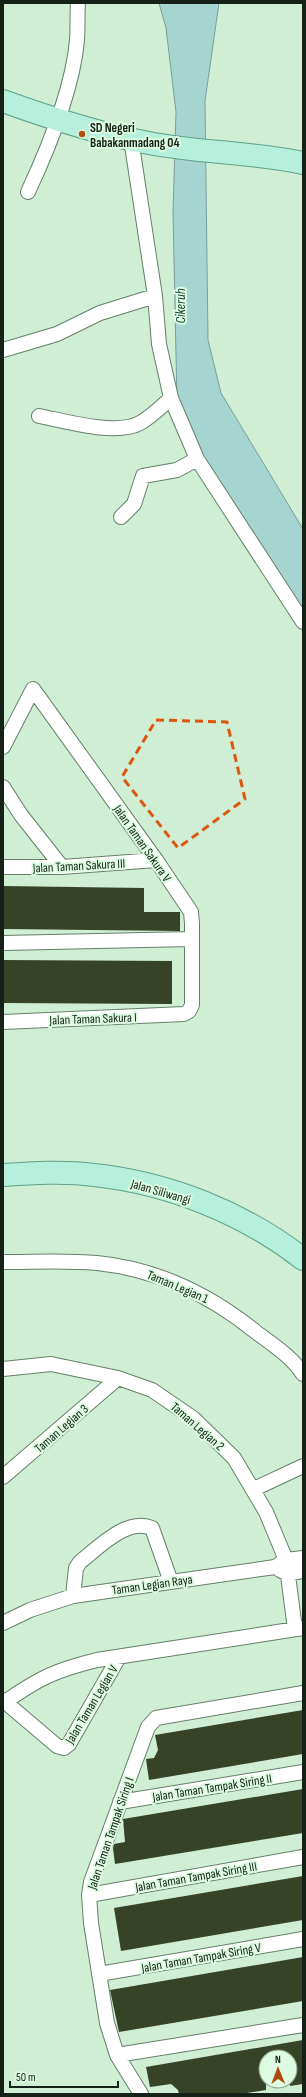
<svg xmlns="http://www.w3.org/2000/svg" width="306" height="2097" font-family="'Sofia Sans Condensed',sans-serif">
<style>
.water{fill:#a6d4d1;stroke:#7a9e99}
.building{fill:#364327}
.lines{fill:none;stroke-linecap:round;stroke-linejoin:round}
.street-casing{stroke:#658069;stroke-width:16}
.primary-casing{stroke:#5ea189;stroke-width:24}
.street{stroke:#fff;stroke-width:14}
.primary{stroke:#b6f0dd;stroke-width:22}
.marked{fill:none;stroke:#dd560d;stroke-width:3;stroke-dasharray:8 5;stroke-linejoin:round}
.poi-dot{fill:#af4c14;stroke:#dcfbe1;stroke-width:1.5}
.labels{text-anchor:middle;stroke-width:4;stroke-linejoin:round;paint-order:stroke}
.poi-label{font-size:13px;font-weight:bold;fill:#152017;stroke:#dcfbe1;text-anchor:start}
.street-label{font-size:13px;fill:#152017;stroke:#dcfbe1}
.water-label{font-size:14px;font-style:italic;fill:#143f3d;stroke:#dcfbe1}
</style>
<rect width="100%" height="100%" fill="#cfeed4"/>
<path class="water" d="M159,3h60l-14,98 3,239 13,53 82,136v92l-106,-162 -20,-57 -4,-190 3,-100 -10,-84z"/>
<path class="building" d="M3,886l141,2v24h36v19l-177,-2z
M3,960l169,1v43l-169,-1z
M303,1710v44l-154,26 -3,-21 8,-1 4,-8 -3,-15z
M303,1789v44l-188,31 -2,-16 1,-4 11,-2 -2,-23z
M303,1876v44l-182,31 -7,-43z
M303,1957v44l-184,31 -9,-42z
M303,2040v44l-13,2v-29h-24v33l-25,4h-62l-1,-4 -7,-6 -21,3 -4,-20z"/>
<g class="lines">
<defs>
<path id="street" d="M131,139l24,157 4,48 12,54 26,61 106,163
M28,192c20,-43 45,-104 49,-152 1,-12 0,-25 1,-37
M3,350l54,-16 43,-21 55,-17
M39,416c26,5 77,20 101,7 11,-6 21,-16 31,-25
M121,517l13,-13 9,-28 34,-6 20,-11
M3,747l30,-58 123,171 35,52 1,11v82l-3,6 -5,3 -181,8
M3,787l18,28 41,52
M3,867h59l94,-7
M3,943l188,-4
M3,1262c31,0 63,-2 94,1 60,6 112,31 159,69 17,13 35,24 47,42
M3,1369l48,-5 67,14 34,12 41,28 41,40 32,54 20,48 9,69
M3,1477l115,-99
M254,1489l49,-23
M280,1570l8,4 15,-3
M73,1596l3,-28 4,-6c18,-14 47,-45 72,-34l19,54
M3,1623l27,-13 43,-14 202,-29 11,-7 17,-2
M3,1700l54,46 7,2 5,-4 50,-87
M5,1702c34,-24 51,-32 92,-42l206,-32
M120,1802l183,-30
M89,1895l214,-38
M99,1974l204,-35
M117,2055l186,-30
M141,2094l-24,-39 -10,-32 -16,-100 -2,-28 2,-13 57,-155 8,-9 147,-25"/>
<path id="primary" d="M3,101c47,17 97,33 146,42 51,10 103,9 154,20
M3,1175c30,-2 61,-4 91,0 75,8 150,38 209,84"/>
</defs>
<use href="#street" class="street-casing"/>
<use href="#primary" class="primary-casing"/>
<use href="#street" class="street"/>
<use href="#primary" class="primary"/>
</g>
<path class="marked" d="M156,720l71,2 18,77 -67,49 -56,-71z"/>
<circle class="poi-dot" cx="82" cy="134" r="4"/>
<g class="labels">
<g class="poi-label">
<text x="90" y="132">SD Negeri<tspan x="90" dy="15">Babakanmadang 04</tspan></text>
</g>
<g class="street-label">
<text transform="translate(143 843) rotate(55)" y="5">Jalan Taman Sakura V</text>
<text transform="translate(79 865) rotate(-3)" y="5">Jalan Taman Sakura III</text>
<text transform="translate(93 1018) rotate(-2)" y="5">Jalan Taman Sakura I</text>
<text transform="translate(161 1191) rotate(16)" y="5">Jalan Siliwangi</text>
<text transform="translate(178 1286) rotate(23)" y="5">Taman Legian 1</text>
<text transform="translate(198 1426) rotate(41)" y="5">Taman Legian 2</text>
<text transform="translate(61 1428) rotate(-41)" y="5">Taman Legian 3</text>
<text transform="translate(152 1584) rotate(-8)" y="5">Taman Legian Raya</text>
<text transform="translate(91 1704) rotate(-59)" y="5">Jalan Taman Legian V</text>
<text transform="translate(212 1787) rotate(-9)" y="5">Jalan Taman Tampak Siring II</text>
<text transform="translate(110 1833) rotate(-71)" y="5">Jalan Taman Tampak Siring I</text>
<text transform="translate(196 1876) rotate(-10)" y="5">Jalan Taman Tampak Siring III</text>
<text transform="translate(201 1957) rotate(-10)" y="5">Jalan Taman Tampak Siring V</text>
</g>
<g class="water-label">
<text transform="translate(180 306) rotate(-90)" y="5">Cikeruh</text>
</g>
</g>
<rect width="306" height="2097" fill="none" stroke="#152017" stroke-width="8"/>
<g transform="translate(278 2069) rotate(359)"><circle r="19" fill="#dcfbe1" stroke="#8ca390"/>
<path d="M0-3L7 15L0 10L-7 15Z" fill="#af4c14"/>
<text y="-6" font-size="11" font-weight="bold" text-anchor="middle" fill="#152017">N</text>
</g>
<path d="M10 2081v6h108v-6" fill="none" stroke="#152017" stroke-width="2"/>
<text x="16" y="2081" font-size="12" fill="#152017" stroke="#dcfbe1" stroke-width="3" paint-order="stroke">50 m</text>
</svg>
